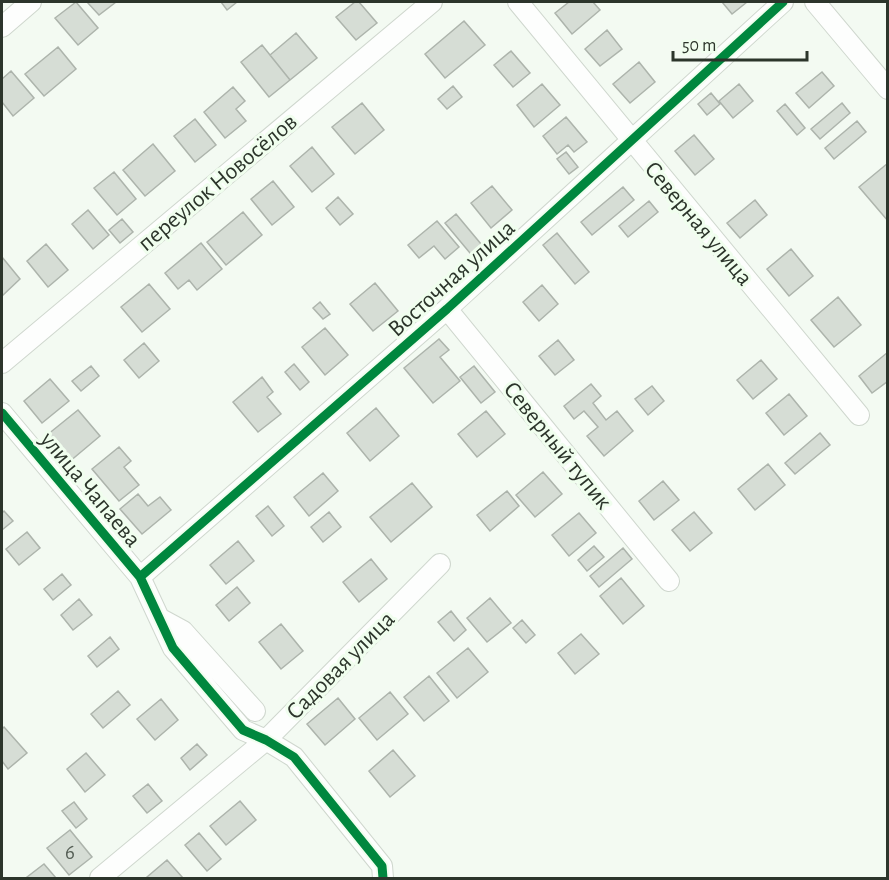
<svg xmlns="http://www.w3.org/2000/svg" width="889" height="880" font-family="'Alegreya Sans',sans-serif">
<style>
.building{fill:#d6ddd5;stroke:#adb4ac;stroke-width:1.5}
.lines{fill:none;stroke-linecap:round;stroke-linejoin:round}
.minor-casing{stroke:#cfd7ce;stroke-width:22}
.minor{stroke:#fdfefd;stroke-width:20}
.cycleway-casing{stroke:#f0feee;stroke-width:13}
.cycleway{stroke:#00873e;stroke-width:9}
.labels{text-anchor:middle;stroke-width:6;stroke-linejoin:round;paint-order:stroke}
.number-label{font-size:21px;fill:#565f56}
.street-label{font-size:24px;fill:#2c352b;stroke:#f0feee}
</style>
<rect width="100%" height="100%" fill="#f3faf2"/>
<path class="building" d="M76,2l22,26 -20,17 -23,-27z
M87,2h29l-17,13z
M221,2h16l-10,8z
M355,2h4l18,21 -21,17 -20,-23z
M569,2h24l7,8 -28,24 -17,-21z
M722,2h25l-15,12z
M464,21l21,24 -40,33 -20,-24z
M607,30l15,19 -22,17 -15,-17z
M296,33l21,25 -27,22 -20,-25z
M262,45l28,35 -21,17 -28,-35z
M58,47l18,22 -32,27 -19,-22z
M511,51l19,22 -17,14 -19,-22z
M639,62l16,20 -25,21 -17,-19z
M11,71l23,27 -21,18 -11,-14v-23z
M822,72l12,14 -25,22 -13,-15z
M542,84l18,21 -26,22 -17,-22z
M739,84l14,17 -20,17 -14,-17z
M453,86l9,11 -15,12 -9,-10z
M233,87l12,14 -9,8 10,12 -21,17 -21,-26z
M711,93l9,11 -13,11 -9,-11z
M362,103l22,27 -29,24 -23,-27z
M842,103l8,10 -30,26 -9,-10z
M785,104l20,24 -8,7 -20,-24z
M566,117l21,25 -13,10 -6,-7 -11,9 -14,-18z
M195,119l21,26 -21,17 -21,-26z
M857,121l9,11 -32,27 -9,-11z
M694,135l20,24 -19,16 -20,-24z
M153,144l22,27 -30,25 -22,-26z
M312,147l22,27 -22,18 -22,-26z
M566,152l12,15 -9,7 -12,-15z
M888,163v58l-29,-34z
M114,172l22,27 -19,16 -23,-27z
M273,181l21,26 -22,18 -21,-26z
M492,186l20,24 -21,18 -20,-25z
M623,187l11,13 -42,35 -11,-13z
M338,197l15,17 -13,11 -14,-17z
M755,200l12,15 -27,23 -13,-15z
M649,201l9,11 -30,25 -9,-11z
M88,210l21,25 -16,14 -21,-25z
M243,212l19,23 -36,30 -19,-23z
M456,214l30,36 -11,9 -30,-36z
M122,219l11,13 -13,11 -11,-13z
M437,221l22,26 -14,12 -11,-13 -15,12 -11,-13z
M557,233l32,39 -14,12 -32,-39z
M201,243l21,26 -25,21 -8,-10 -11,9 -13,-16z
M46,244l22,26 -20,17 -21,-26z
M791,249l22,27 -24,20 -22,-27z
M2,257l18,22 -18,17z
M375,283l23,28 -25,20 -23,-27z
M149,284l21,25 -28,23 -21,-25z
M542,285l16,19 -19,17 -16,-19z
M838,297l23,28 -27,22 -23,-27z
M320,302l10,12 -7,5 -10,-11z
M325,328l23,27 -23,20 -23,-28z
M439,339l10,11 -9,7 20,24 -27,22 -29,-35z
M558,340l16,20 -19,15 -16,-19z
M144,343l15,18 -20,17 -15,-18z
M888,352v29l-16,12 -13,-17z
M761,360l16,19 -24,20 -16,-19z
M294,364l15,18 -9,8 -15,-18z
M91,366l8,10 -18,15 -9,-10z
M474,366l21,26 -14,11 -21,-26z
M262,377l11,15 -6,5 14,17 -23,18 -25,-30z
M50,379l19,22 -27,22 -18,-22z
M591,384l10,12 -8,7 13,17 11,-9 16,20 -29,25 -17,-20 11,-9 -14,-16 -10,8 -10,-13z
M652,386l12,15 -16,14 -13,-16z
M789,394l18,22 -23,19 -18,-22z
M376,408l23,28 -29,25 -23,-28z
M78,410l22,26 -31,26 -22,-27z
M486,411l19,23 -28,23 -19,-23z
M820,433l10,12 -35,29 -10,-11z
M119,447l12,14 -7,6 15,18 -20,16 -27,-32z
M768,464l17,21 -30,25 -17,-21z
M543,472l19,22 -27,23 -19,-22z
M323,473l15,18 -29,25 -15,-19z
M663,481l16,19 -25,20 -15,-19z
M412,483l20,24 -41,35 -21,-25z
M507,491l12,15 -29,25 -13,-16z
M138,494l10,12 12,-9 11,13 -29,24 -22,-25z
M268,506l16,20 -12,10 -16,-20z
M4,511l9,10 -11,9v-17z
M329,512l12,15 -18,15 -12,-15z
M694,512l18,21 -22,18 -18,-21z
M579,513l17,20 -27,23 -17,-21z
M27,532l13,16 -21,17 -13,-16z
M238,541l16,20 -28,23 -16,-19z
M594,546l10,11 -17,14 -9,-11z
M623,548l9,11 -33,28 -9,-11z
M371,559l16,20 -28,23 -16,-20z
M62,574l9,11 -18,15 -9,-11z
M621,578l23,28 -21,18 -23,-28z
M237,587l13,16 -21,18 -13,-16z
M490,598l21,25 -24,19 -20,-24z
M79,599l13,16 -19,15 -12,-15z
M451,611l15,19 -12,11 -16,-19z
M522,620l13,15 -9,8 -13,-15z
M281,624l22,27 -22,18 -22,-27z
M581,634l18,20 -24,20 -17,-21z
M110,637l9,12 -22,18 -9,-11z
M468,648l20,24 -31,26 -20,-25z
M429,676l20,25 -25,20 -20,-24z
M118,691l12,14 -27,23 -12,-14z
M390,692l18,22 -31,26 -18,-22z
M338,698l17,21 -30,26 -18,-21z
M161,699l17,21 -23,20 -18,-21z
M4,727l23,26 -19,16 -6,-8v-32z
M197,744l10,11 -17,15 -9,-12z
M393,750l22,26 -25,21 -21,-26z
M86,753l19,22 -20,17 -18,-23z
M148,784l14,17 -15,12 -14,-17z
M240,801l16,19 -30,25 -16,-19z
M74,802l13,17 -11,9 -14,-17z
M70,830l22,27 -23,18 -22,-27z
M199,833l22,26 -14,12 -22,-26z
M167,860l16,18h-35l-1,-1z
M44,864l12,14h-28l-1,-1z"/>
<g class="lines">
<defs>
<path id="minor" d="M518,2l341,413
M815,2l73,87
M2,27l29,-25
M447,309l222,272
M2,363l430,-361
M2,413l138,164 33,71 70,82 23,10 28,17 88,109 1,12
M140,577l307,-268 336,-307
M159,618l24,13 72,80
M100,878l166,-138 174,-176"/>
</defs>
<use href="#minor" class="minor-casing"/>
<use href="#minor" class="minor"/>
<defs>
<path id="cycleway" d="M2,413l138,164 33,71 70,82 23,10 28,17 88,109 1,12
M140,577l307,-268 336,-307"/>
</defs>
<use href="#cycleway" class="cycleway-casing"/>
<use href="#cycleway" class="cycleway"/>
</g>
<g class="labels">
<g class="number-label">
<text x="70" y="859">6</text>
</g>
<g class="street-label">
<text transform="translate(217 182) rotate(-40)" y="8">переулок Новосёлов</text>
<text transform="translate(699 223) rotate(50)" y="8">Северная улица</text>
<text transform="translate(451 278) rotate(-42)" y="8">Восточная улица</text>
<text transform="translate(558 445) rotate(51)" y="8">Северный тупик</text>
<text transform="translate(91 489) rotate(50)" y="8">улица Чапаева</text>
<text transform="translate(340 665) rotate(-45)" y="8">Садовая улица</text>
</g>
</g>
<rect width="889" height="880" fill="none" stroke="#2c352b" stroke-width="6"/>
<path d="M673 51v9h134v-9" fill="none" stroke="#2c352b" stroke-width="3"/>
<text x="682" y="51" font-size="18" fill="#2c352b" stroke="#f0feee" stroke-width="4.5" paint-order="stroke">50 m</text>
</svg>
